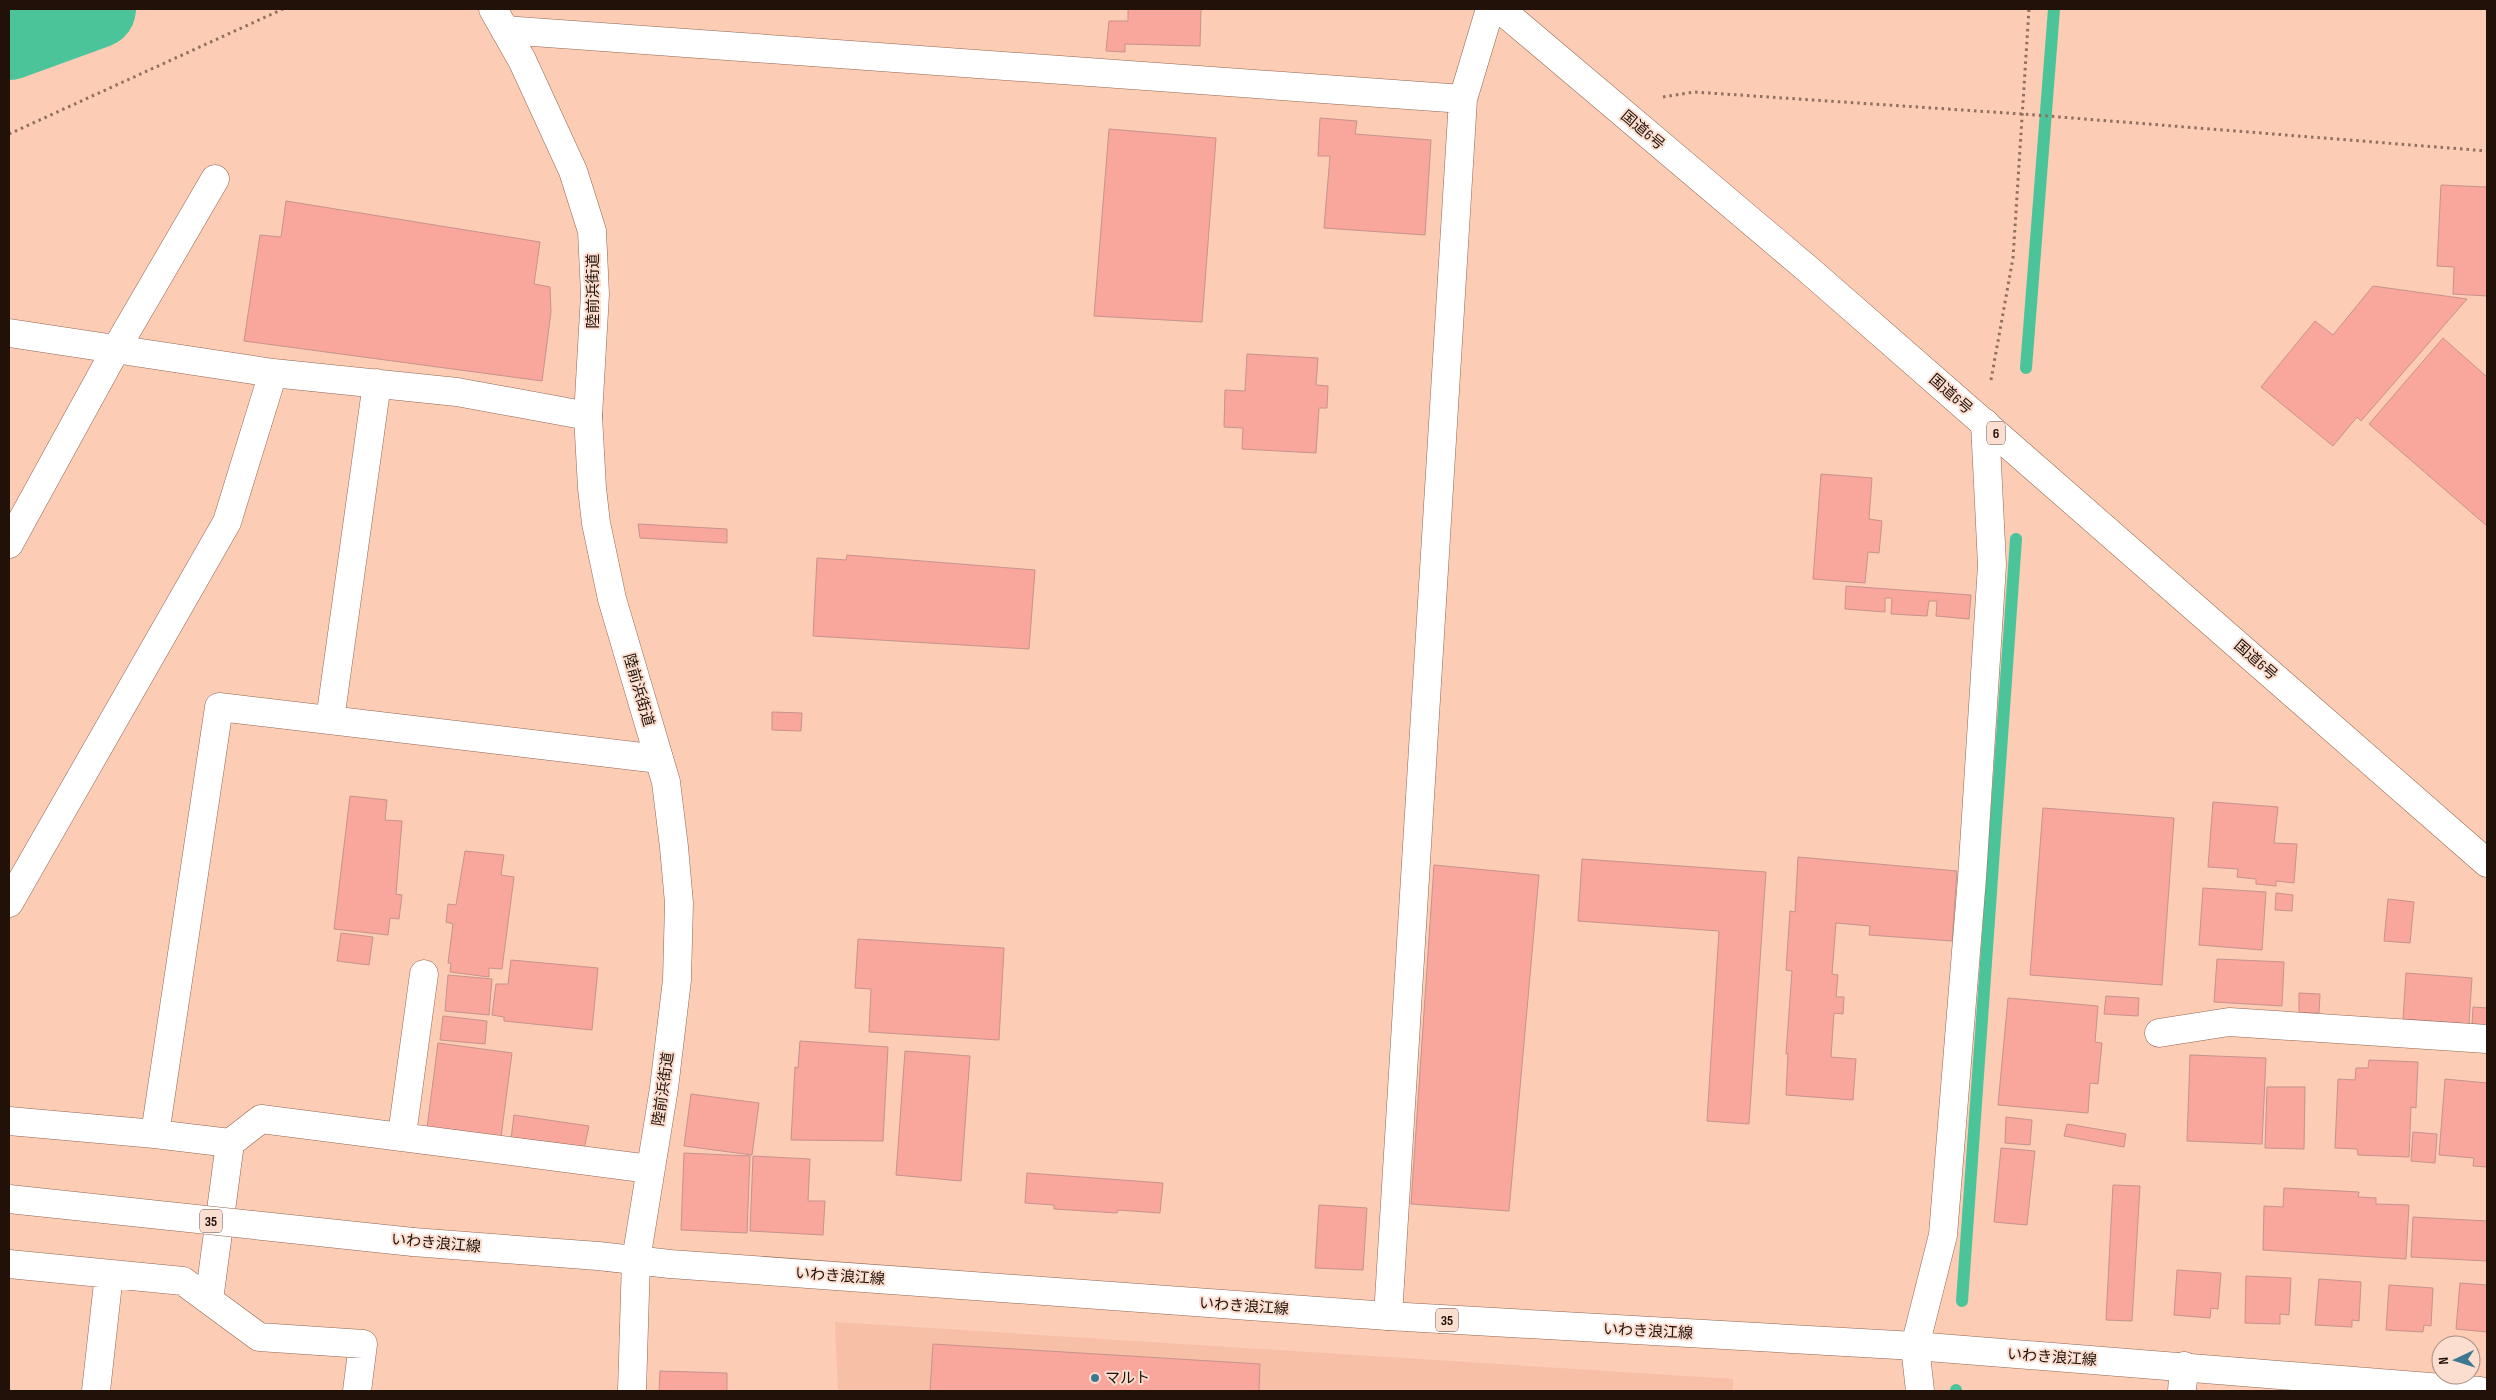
<svg xmlns="http://www.w3.org/2000/svg" width="2496" height="1400" font-family="'Sofia Sans Condensed','Noto Sans JP',sans-serif">
<style>
.built{fill:#f6bfa6}
.lines{fill:none;stroke-linecap:round;stroke-linejoin:round}
.stream{stroke:#4cc49a;stroke-width:12}
.river{stroke:#4cc49a;stroke-width:78}
.building{fill:#f9a69d;stroke:#c6938d}
.minor-casing{stroke:#906652;stroke-width:29}
.tertiary-casing{stroke:#906652;stroke-width:29}
.primary-casing{stroke:#906652;stroke-width:29}
.trunk-casing{stroke:#906652;stroke-width:29}
.path{stroke:#8f6f5f;stroke-width:3;stroke-dasharray:2.5 4;stroke-linecap:butt}
.minor{stroke:#fff;stroke-width:28}
.tertiary{stroke:#fff;stroke-width:28}
.primary{stroke:#fff;stroke-width:28}
.trunk{stroke:#fff;stroke-width:28}
.primary-bridge-casing{stroke:#906652;stroke-width:29;stroke-linecap:butt}
.primary-bridge{stroke:#fff;stroke-width:28}
.poi-dot{fill:#3c788f;stroke:#fbded0;stroke-width:2}
.labels{text-anchor:middle;stroke-width:4;stroke-linejoin:round;paint-order:stroke}
.shield{fill:#fbded0;stroke:#624e45;stroke-width:1}
.shield-label{font-size:14px;font-weight:bold;fill:#211109}
.street-label{font-size:15px;fill:#211109;stroke:#fbded0}
.poi-label{font-size:15px;fill:#211109;stroke:#fbded0;text-anchor:start}
</style>
<rect width="100%" height="100%" fill="#fcccb5"/>
<path class="built" d="M835,1322l898,57v12h-895z"/>
<g class="lines">
<path class="stream" d="M2026,368l28,-359
M1962,1301l54,-762
M1956,1391v-1"/>
<path class="river" d="M9,41l88,-32"/>
</g>
<path class="building" d="M1128,9h73l-1,37 -75,-2v8l-19,-1 3,-30h19z
M1320,118l37,3 -2,13 76,6 -6,95 -101,-7 6,-72h-12z
M1109,129l107,9 -14,184 -108,-6z
M2441,185l46,2v109l-34,-2 1,-27 -17,-1z
M286,201l254,41 -6,42 16,3 1,25 -9,69 -298,-40 16,-106 21,2z
M2373,286l94,13 -106,122 -4,-4 -24,29 -72,-59 54,-66 18,14z
M2443,338l44,39v149l-118,-102z
M1247,354l71,4 -2,27 12,1 -1,22h-8l-3,45 -74,-4 1,-21 -19,-1 1,-37 20,1z
M1821,474l51,4 -3,41 13,2 -3,32 -11,-1 -3,31 -52,-4z
M638,524l89,5v14l-87,-5z
M847,555l188,15 -6,79 -216,-13 4,-78 29,2z
M1846,586l125,9 -2,24 -33,-3 1,-15h-8l-2,15 -36,-2 1,-16h-7v14l-40,-3z
M772,712l30,1 -1,18 -29,-1z
M350,796l37,4 -2,20 17,1 -6,73 6,1 -3,24 -9,-1 -2,17 -54,-6z
M2213,802l65,5 -4,36 23,1 -3,39 -18,-2v5l-20,-2v-5l-19,-2 1,-8 -30,-2z
M2043,808l131,10 -12,167 -132,-10z
M465,851l39,4 -3,20 13,2 -12,92 -13,-1v9l-39,-5 1,-9h-3l5,-39 -7,-2 2,-18 8,1z
M1798,857l159,14 -5,70 -83,-6 1,-9 -34,-3 -4,51 6,1 -2,22h8l-1,17 -9,-1 -3,44 25,2 -3,41 -67,-5 2,-42 -2,1 6,-83 -6,-1 4,-59 5,1z
M1582,859l184,13 -17,252 -42,-3 12,-190 -141,-10z
M1434,865l105,10 -30,336 -98,-7z
M2203,888l63,4 -4,58 -63,-5z
M2276,893l17,2 -1,16 -17,-1z
M2388,899l26,3 -4,41 -26,-2z
M341,933l32,4 -4,28 -32,-4z
M858,939l146,9 -5,92 -130,-8 2,-43 -16,-1z
M2217,959l67,3 -2,44 -68,-4z
M511,960l87,8 -6,62 -88,-9v-4l-12,-2 4,-31h12z
M2406,973l66,5 -3,46 -66,-5z
M448,975l44,4 -3,36 -44,-4z
M2299,993l21,1 -1,19h-20z
M2106,996l33,2 -1,18 -34,-2z
M2008,998l90,8 -3,36 7,1 -4,41 -8,-1 -2,30 -90,-8z
M2473,1007l14,1v17l-15,-1z
M443,1016l44,5 -2,23 -45,-4z
M800,1041l88,6 -5,94 -92,-1 4,-73 3,1z
M438,1043l74,10 -11,84 -74,-9z
M905,1051l65,5 -9,125 -65,-6z
M2190,1055l76,3 -4,86 -75,-3z
M2369,1060l49,2 -2,46 -5,-1 -2,50 -51,-2 -1,-6 -22,-1 3,-69 17,1 1,-12h12z
M2445,1079l42,4v84l-14,-1 1,-8 -35,-3z
M2267,1087h38l-1,62 -39,-1z
M691,1094l68,9 -7,52 -68,-9z
M514,1115l75,11 -5,23 -73,-10z
M2006,1117l26,3 -2,25 -25,-2z
M2067,1124l59,10 -2,13 -60,-11z
M2413,1132l24,2 -2,29 -24,-2z
M2001,1148l34,3 -8,74 -33,-3z
M684,1153l66,3 -3,77 -66,-3z
M753,1156l57,3 -2,42h17l-2,34 -73,-4z
M1027,1173l136,10 -3,30 -42,-3 -1,3 -63,-4v-4l-29,-2z
M2113,1185l27,1 -8,135 -26,-1z
M2284,1188l75,4 -1,5 18,1v6l33,1 -3,54 -143,-9 1,-44 19,1z
M1319,1205l48,3 -4,62 -48,-2z
M2413,1217l74,4v40l-76,-4z
M2177,1270l44,3 -3,36 -7,-1 -1,10 -36,-3z
M2246,1276l45,2 -2,37 -9,-1v10l-35,-1z
M2319,1279l42,3 -2,39 -7,-1v7l-37,-2z
M2460,1283l27,2v47l-31,-3z
M2389,1285l44,3 -2,38 -7,-1 -1,7 -37,-2z
M933,1344l327,20 -1,27h-329z
M660,1371l67,2v18h-68z"/>
<g class="lines">
<defs>
<path id="minor" d="M505,30l958,69
M9,333l264,40 184,19 131,24
M9,544l107,-195 99,-170
M330,720l47,-337
M9,903l218,-381 46,-149
M2159,1033l70,-11 258,17
M9,1121l146,13 75,9
M155,1134l64,-427 440,52
M402,1135l22,-161
M9,1264l174,17 76,56 104,7 -6,47
M209,1300l21,-157 31,-24 389,50
M1388,1316l75,-1217 27,-90
M96,1391l13,-117
M1920,1391l-5,-45 28,-111 29,-357 20,-313 -7,-142
M2182,1391l2,-25"/>
<path id="tertiary" d="M493,9l29,51 51,111 19,60 3,63 -7,122 4,72 4,35 16,76 54,183 8,65 5,56 -2,77 -13,108 -28,172 -4,131"/>
<path id="primary" d="M413,1242l185,14 72,8 718,52 527,30 565,45"/>
<path id="trunk" d="M1500,9l310,262 677,592"/>
</defs>
<use href="#minor" class="minor-casing"/>
<use href="#tertiary" class="tertiary-casing"/>
<use href="#primary" class="primary-casing"/>
<use href="#trunk" class="trunk-casing"/>
<path class="path" d="M1663,97l31,-5 328,22 465,37
M9,134l274,-125
M1991,380l22,-122 16,-249"/>
<use href="#minor" class="minor"/>
<use href="#tertiary" class="tertiary"/>
<use href="#primary" class="primary"/>
<use href="#trunk" class="trunk"/>
<defs>
<path id="primary-bridge" d="M9,1199l404,43"/>
</defs>
<use href="#primary-bridge" class="primary-bridge-casing"/>
<use href="#primary-bridge" class="primary-bridge"/>
</g>
<circle class="poi-dot" cx="1095" cy="1378" r="5"/>
<g class="labels">
<g class="shield">
<rect x="1987" y="421.5" width="18" height="23" rx="4"/>
<rect x="200" y="1209.5" width="22" height="23" rx="4"/>
<rect x="1436" y="1308.5" width="22" height="23" rx="4"/>
</g>
<g class="shield-label">
<text x="1996" y="438">6</text>
<text x="211" y="1226">35</text>
<text x="1447" y="1325">35</text>
</g>
<g class="street-label">
<text transform="translate(1643 130) rotate(40)" y="5">国道6号</text>
<text transform="translate(593 291) rotate(-90)" y="5">陸前浜街道</text>
<text transform="translate(1951 394) rotate(41)" y="5">国道6号</text>
<text transform="translate(2256 660) rotate(41)" y="5">国道6号</text>
<text transform="translate(639 690) rotate(74)" y="5">陸前浜街道</text>
<text transform="translate(663 1089) rotate(-82)" y="5">陸前浜街道</text>
<text transform="translate(436 1243) rotate(5)" y="5">いわき浪江線</text>
<text transform="translate(840 1276) rotate(4)" y="5">いわき浪江線</text>
<text transform="translate(1244 1306) rotate(4)" y="5">いわき浪江線</text>
<text transform="translate(1648 1331) rotate(3)" y="5">いわき浪江線</text>
<text transform="translate(2052 1357) rotate(4)" y="5">いわき浪江線</text>
</g>
<g class="poi-label">
<text x="1105" y="1383">マルト</text>
</g>
</g>
<rect width="2496" height="1400" fill="none" stroke="#211109" stroke-width="20"/>
<g transform="translate(2456 1360) rotate(266)"><circle r="24" fill="#fbded0" stroke="#a48c80"/>
<path d="M0-4L9 19L0 12L-9 19Z" fill="#3c788f"/>
<text y="-8" font-size="14" font-weight="bold" text-anchor="middle" fill="#211109">N</text>
</g>
</svg>
